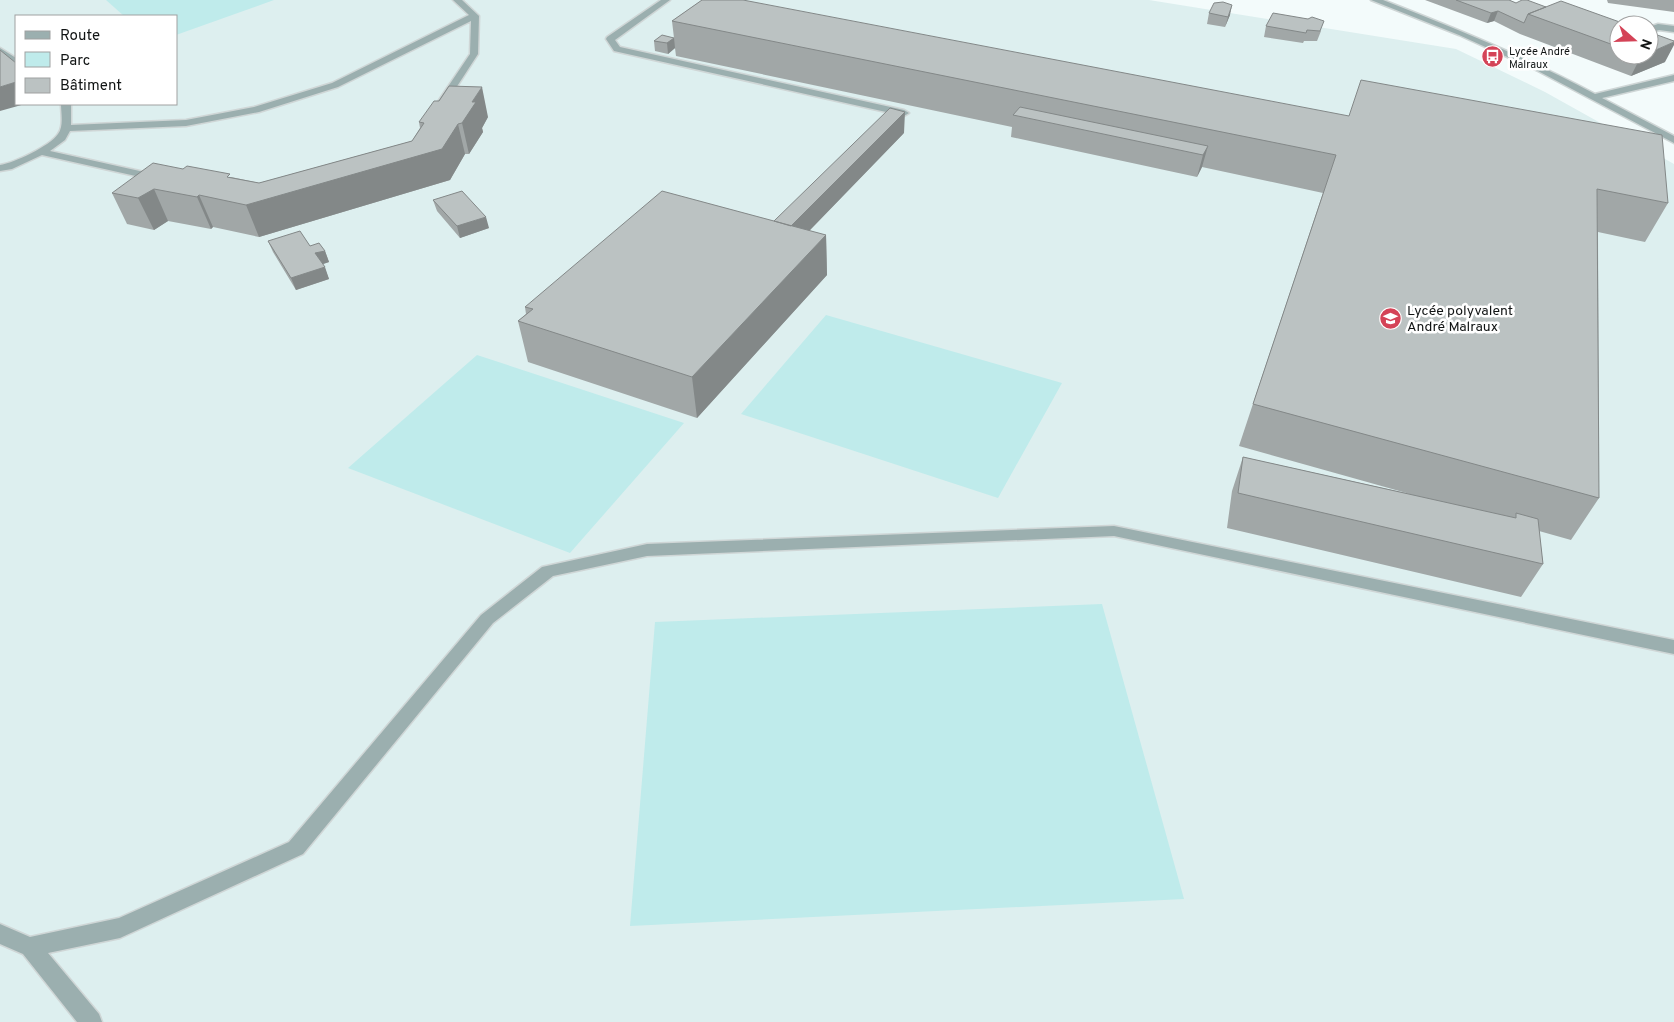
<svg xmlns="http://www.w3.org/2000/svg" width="1674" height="1022" font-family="Overpass,sans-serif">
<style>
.built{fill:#ddefef;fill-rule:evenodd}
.green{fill:#bfebeb}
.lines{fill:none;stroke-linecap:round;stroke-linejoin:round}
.minor-casing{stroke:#cfd6d6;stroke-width:3}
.minor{fill:#9bafaf;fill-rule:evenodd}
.wall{fill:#a1a7a7}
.shaded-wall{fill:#838888}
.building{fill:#bbc2c2;stroke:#838888}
.labels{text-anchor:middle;stroke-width:5;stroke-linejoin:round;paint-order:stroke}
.far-poi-label{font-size:11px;fill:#111414;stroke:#fff;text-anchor:start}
.poi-label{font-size:14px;fill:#111414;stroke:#fff;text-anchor:start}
</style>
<rect width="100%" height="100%" fill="#f3fbfb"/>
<path class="built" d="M0,0h1149l307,49 89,43 129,72v858h-1674zM16,16h160v88h-160z"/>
<path class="green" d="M106,0h168l-98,35v-19h-52z
M826,315l236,68 -64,115 -257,-84z
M477,355l207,68 -114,130 -222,-85z
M1102,604l82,295 -554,27 25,-304z"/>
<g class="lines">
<defs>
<path id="minor" d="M453,0h9l17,16 -1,38 -33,51h-6l-2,-2 33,-49 1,-33 -133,66 -79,25 -73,14 -116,5 -5,9 -15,11 112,25 1,2 -1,2 -4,1 -116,-26 -30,14 -12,2v-6c14,-2 50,-19 58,-31 6,-8 3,-21 3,-30h10v21l115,-5 68,-13 78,-24 137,-68z
M661,0h9l-55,40 5,7 284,63 5,3 -5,3 -290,-65 -8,-12 1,-2z
M1371,0h12c72,28 143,57 212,94l79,-19v6l-72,17 72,38v7l-136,-72 -79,-36z
M1658,24l16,2v6l-15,-2 -10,3v-6z
M0,48l16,10v7l-16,-10z
M1114,526l560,114v14l-560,-118 -467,20 -94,20 -60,47 -190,231 -183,84 -72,15 51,61 3,8h-25l-54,-68 -23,-10v-20l30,13 89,-19 170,-76 192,-227 61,-48 105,-23z"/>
</defs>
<use href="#minor" class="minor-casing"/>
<use href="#minor" class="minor"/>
</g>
<path class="wall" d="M702,0l966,203 -23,39 -47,-10 1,266 -28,42 -32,-9 4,33 -22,33 -294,-69 5,-37 11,-34 167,37 -171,-48 84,-253 -121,-26 -5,10 -186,-40 1,-10 -336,-71 -1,-8 -7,6 -13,-3 -1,-10 20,-3 -2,-17z
M1425,0h84l7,3 30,4 73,18v30h30l16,7 -34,14 -111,-42 -26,-13 -7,2z
M1607,0h67v12l-66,-9z
M1209,13l21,2 -5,12 -18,-3z
M1266,26l55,5 -4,10h-13l-1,2 -39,-6z
M488,117l-6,11 1,4 -14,22h-4l-15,26 -191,57 -46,-10 -2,2 -43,-8 -14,9 -27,-6 -15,-31 119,-16 28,6 153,-42 8,-13 -1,-6z
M904,133l-95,98 17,4 1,40 -130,143 -169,-56 -10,-41 8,-7 -1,-7 249,-86z
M433,200l56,28 -29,10 -23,-27z
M268,241l57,10 4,11 -6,2 6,15 -33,11 -23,-38z"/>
<path class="shaded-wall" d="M1232,5l-2,10 -5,12 3,-10z
M1498,11l-4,10 -7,2 4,-10z
M674,38l1,10 -7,6 -1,-11z
M1674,42v3l-9,17 -34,14 10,-20 8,-1v-2z
M16,82v22h9l-25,7v-24z
M482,87l6,30 -6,11 1,4 -14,22 -7,-31 10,-21z
M905,112l-1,21 -125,129 -1,-23z
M458,124l7,30 -15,26 -191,57 -13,-32z
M1208,146l-6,21 -5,10 6,-22z
M154,189l14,32 -14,9 -16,-32z
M199,195l14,32 -2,2 -14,-32z
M486,217l3,11 -29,10 -3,-12z
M826,235l1,40 -130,143 -5,-41z
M325,251l4,11 -9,3 -5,-12z
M325,267l4,12 -33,11 -5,-12z"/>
<path class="building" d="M702,0h41l606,116 12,-36 301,55 6,68 -71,-14 2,309 -346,-94 83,-249 -664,-134z
M1456,0h53l7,3 6,-3h5l19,7 -18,7 -4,9 -26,-12 -7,2z
M1561,1l67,24h-9v22l-91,-33z
M1223,2l9,3 -4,12 -19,-4 5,-10z
M1273,13l35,6 4,-2 12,4 -4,10 -13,-1 -1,3 -40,-7z
M1649,32l25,9v1l-25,11z
M662,35l12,3 -7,5 -13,-2z
M0,50l16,13v19l-16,5z
M449,86l33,1 -10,15h4l-14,21 -4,1 -16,25 -196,56 -47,-10 -2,2 -43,-8 -16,9 -26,-5 41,-30 30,6 4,-3 43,8 -3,3 32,6 153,-42 12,-18 -5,-1 15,-21h5z
M1020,107l188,39 -5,9 -190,-40z
M890,108l15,4 -114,114 -17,-5z
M462,191l24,26 -29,9 -24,-26z
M662,191l164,44 -134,142 -174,-56 15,-12 -8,-2z
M300,231l10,15 9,-3 6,8 -10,2 10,14 -34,11 -23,-37z
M1243,457l273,61v-5l22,6 5,45 -305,-71z"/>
<defs>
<symbol id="bus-disc" viewBox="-11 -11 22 22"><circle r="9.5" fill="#d44357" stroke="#fff"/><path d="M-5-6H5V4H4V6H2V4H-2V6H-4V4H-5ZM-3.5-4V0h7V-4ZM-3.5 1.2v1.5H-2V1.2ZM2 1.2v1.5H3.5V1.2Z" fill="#fff"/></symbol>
<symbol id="school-disc" viewBox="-11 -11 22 22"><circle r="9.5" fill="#d44357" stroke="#fff"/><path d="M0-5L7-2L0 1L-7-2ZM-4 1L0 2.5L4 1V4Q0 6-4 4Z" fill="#fff"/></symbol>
</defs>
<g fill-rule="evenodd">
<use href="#bus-disc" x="1480" y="44" width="25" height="25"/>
<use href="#school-disc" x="1378" y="306" width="25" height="25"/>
</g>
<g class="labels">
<g class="far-poi-label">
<text x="1509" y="55">Lycée André<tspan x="1509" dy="13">Malraux</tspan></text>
</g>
<g class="poi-label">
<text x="1407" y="315">Lycée polyvalent<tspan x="1407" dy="16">André Malraux</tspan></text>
</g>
</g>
<rect x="15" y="15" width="162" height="90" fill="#ffffff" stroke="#a0a1a1"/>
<rect x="25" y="31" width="25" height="8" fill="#9bafaf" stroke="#a0a1a1"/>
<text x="60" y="40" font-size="15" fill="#111414">Route</text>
<rect x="25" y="52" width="25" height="15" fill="#bfebeb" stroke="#a0a1a1"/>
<text x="60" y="65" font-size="15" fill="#111414">Parc</text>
<rect x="25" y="78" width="25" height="15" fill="#bbc2c2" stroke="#a0a1a1"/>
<text x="60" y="90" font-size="15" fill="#111414">Bâtiment</text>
<g transform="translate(1634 40) rotate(110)"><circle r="24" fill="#ffffff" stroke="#a0a1a1"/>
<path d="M0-4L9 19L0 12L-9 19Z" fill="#d44357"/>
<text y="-8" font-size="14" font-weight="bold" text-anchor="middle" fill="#111414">N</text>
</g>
</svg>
